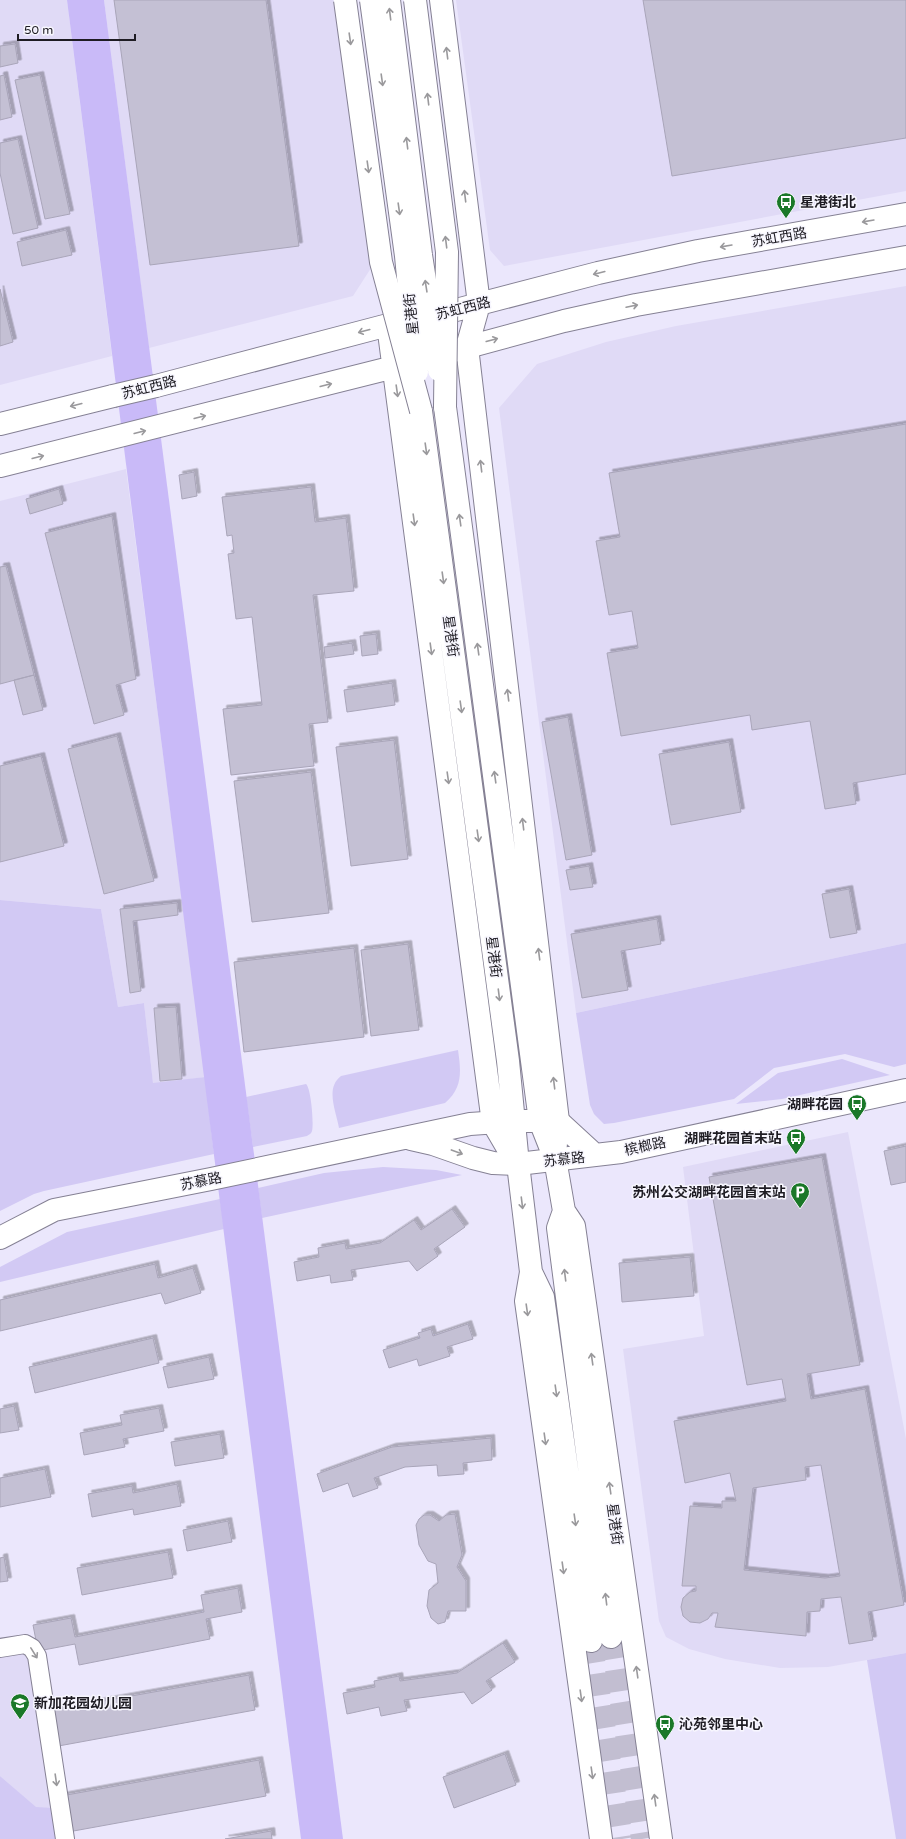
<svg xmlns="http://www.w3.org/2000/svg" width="906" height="1839" font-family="'Varela Round','Noto Sans SC',sans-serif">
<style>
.built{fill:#e0daf6}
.green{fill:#d2c9f4}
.water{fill:#c9baf8}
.building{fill:#c4c0d4;stroke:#a9a5b9;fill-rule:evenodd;filter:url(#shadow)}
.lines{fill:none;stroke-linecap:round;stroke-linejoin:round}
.primary-tunnel{stroke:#c2bed1;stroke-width:22;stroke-dasharray:22 11;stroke-linecap:butt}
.minor-casing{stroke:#858194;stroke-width:20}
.secondary-casing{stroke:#858194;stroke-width:24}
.primary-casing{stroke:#858194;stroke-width:24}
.minor{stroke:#fff;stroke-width:18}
.secondary{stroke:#fff;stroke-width:22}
.primary{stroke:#fff;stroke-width:22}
.primary-bridge-casing{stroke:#858194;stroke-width:24;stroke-linecap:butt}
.trunk-bridge-casing{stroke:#858194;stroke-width:24;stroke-linecap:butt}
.primary-bridge{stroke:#fff;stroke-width:22}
.trunk-bridge{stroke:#fff;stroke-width:22}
.oneway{stroke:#9a999c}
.labels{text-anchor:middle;stroke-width:3;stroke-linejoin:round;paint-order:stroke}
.poi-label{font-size:14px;font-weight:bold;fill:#1e1c23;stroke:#f7f6fe;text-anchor:start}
.street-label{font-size:14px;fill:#1e1c23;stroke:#f7f6fe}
</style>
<defs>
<filter id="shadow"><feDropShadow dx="3.5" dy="-3.5" stdDeviation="0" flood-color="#0004"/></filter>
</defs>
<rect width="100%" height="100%" fill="#ebe7fc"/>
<path class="built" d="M0,0h67l45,356 -112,29z
M104,0h229l40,265 -20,31 -204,52z
M456,0h450v191l-402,75 -14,-16z
M906,286v657l-330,70 -77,-605 38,-44 69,-22 70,-16z
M126,469l79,608 -52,7 -9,-81 -26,4 -17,-98 -101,-9v-399z
M848,1132l58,307v214l-78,14 -48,1 -55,-9 -36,-10 -23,-12 -7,-16 -36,-272 81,-13 -21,-169z
M18,1653l8,2 7,9 20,144h-17l-36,-32v-120z"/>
<path class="green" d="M0,900l101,9 17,98 26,-4 9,80 52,-6 9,77 -170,37 -10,3 -34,17z
M906,943v121l-12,3 -49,-13 -71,14 -40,31 -120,24 -10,1 -10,-10 -4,-9 -14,-92z
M458,1050c3,21 5,38 -13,53l-106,25c-3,-17 -14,-40 2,-52z
M842,1059l48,16 -108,24 -46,5 42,-31z
M306,1084c5,4 8,40 6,47 -1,3 -2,3 -5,5l-54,11 -7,-50z
M383,1167l53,3 26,5 -200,43 -4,-30 66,-15z
M220,1199l4,30 -224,53v-15l67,-35z
M906,1653v186h-10l-29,-179z
M0,1776l36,31 17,1 4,31h-57z"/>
<path class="water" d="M67,0h37l239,1839h-42z"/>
<path class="building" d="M114,0h152l33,246 -149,19z
M643,0h263v138l-234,38z
M15,44l3,19 -18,4v-21z
M4,75l8,42 -12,3v-44z
M40,75l30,139 -25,5 -30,-139z
M18,139l20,89 -25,6 -13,-61v-30z
M66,230l6,25 -50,11 -5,-24z
M0,289l13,53 -13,4z
M906,424v350l-53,9 3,21 -31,5 -15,-88 -58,9 -2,-15 -129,21 -14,-83 31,-5 -6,-37 -23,4 -13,-74 24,-4 -11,-64z
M194,472l3,24 -15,3 -3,-24z
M311,487l4,35 31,-4 8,73 -41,4 15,127 -19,2 5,42 -83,9 -8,-66 39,-4 -10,-88 -16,2 -8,-65 6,-1 -2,-18 -5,1 -5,-39z
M59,489l4,15 -33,10 -4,-15z
M112,516l24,163 -20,6 8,30 -30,9 -49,-191z
M6,566l28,109 -34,9v-117z
M376,634l2,20 -16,2 -2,-20z
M352,643l2,11 -29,4 -1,-11z
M34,675l9,35 -20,5 -9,-35z
M392,683l3,22 -48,7 -3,-22z
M568,717l24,138 -26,5 -24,-138z
M117,736l37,145 -50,13 -36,-145z
M394,740l14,119 -57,7 -15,-119z
M729,742l12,70 -70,13 -12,-71z
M41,756l23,90 -64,16v-96z
M311,772l18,141 -77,9 -18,-141z
M589,866l4,21 -23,3 -4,-20z
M849,889l8,44 -27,5 -8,-44z
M177,903l1,12 -45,6 8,70 -11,2 -10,-84z
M657,919l4,25 -40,7 7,39 -46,8 -11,-64z
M408,944l11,86 -48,6 -10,-86z
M354,948l10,89 -120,15 -10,-90z
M176,1007l6,72 -22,2 -6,-73z
M906,1146v36l-15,3 -7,-34z
M822,1157l38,208 -53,9 4,25 54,-10 39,216 -36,7 5,28 -24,4 -8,-47 -20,2 -1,12 -13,1 -1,24 -91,-9 3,-14h-6l-4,6 -8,4 -10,-1 -7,-6 -2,-9 2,-9 7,-6 6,-1v-5h-14l8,-80 32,2v-7h14l-6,-28 -45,10 -11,-62 112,-20 -4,-22 -35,6 -38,-208zM821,1465l19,111 -15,2 -81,-8 9,-82 53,-8 -1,-13z
M452,1209l13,18 -31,22 4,7 -21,15 -8,-10 -58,9 2,10 -22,3 -1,-8 -33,6 -3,-19 25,-5 -1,-9 27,-5 1,6 34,-6 34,-23 7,10z
M690,1257l4,39 -72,6 -3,-39z
M155,1264l3,14 35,-10 8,25 -36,11 -4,-11 -161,38v-31z
M468,1324l5,15 -26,8 3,9 -31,10 -2,-7 -28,9 -6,-18 37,-12 -2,-5 13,-4 2,7z
M153,1338l6,25 -124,30 -6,-26z
M209,1357l5,22 -46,9 -5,-21z
M14,1406l5,24 -19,3v-24z
M159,1408l5,23 -41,8 2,8 -41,8 -4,-22 42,-8 -2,-10z
M220,1434l4,24 -49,8 -4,-24z
M491,1438l1,22 -29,3 1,11 -26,2 -1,-11 -32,2 -31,11 4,10 -25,9 -5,-14 -25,9 -6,-18 75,-27z
M45,1469l6,28 -51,10v-29z
M177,1484l4,22 -47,9 -1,-6 -41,8 -4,-23 44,-8 1,7z
M455,1514l7,41 -5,12 9,14v30h-18l-3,11 -7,2 -7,-6 -4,-12 2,-16 9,-7 -2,-19 -8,-3 -9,-16 -3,-20 3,-6 5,-4h6l9,6 7,-6z
M228,1521l4,21 -45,9 -4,-21z
M168,1552l5,26 -91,17 -5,-27z
M4,1557l4,24 -8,1v-24z
M238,1588l4,24 -36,7 4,20 -131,26 -4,-21 -37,7 -5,-26 38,-7 4,19 129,-25 -3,-17z
M503,1643l12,19 -29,19 6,9 -20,14 -8,-12 -60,8 3,11 -26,5 -2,-9 -32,7 -4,-21 32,-6 -1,-6 25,-5 1,5 57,-8z
M249,1675l6,35 -202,37 -6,-36z
M505,1754l11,31 -62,23 -11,-31z
M259,1760l7,36 -198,36 -7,-36z
M271,1831l1,8h-47z"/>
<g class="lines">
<path class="primary-tunnel" d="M611,1637l31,202
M591,1641l31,198"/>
<defs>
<path id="minor" d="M0,1648l25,-4 7,4 5,8 28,183"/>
<path id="secondary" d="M411,1139l22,5 40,14 20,5 25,1 103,-12 285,-62
M0,1238l54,-28 157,-31 259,-55 44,-3h44l37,34"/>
<path id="primary" d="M441,0l38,304 -12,43 91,774 -3,33
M388,325l105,798 21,36
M156,386l232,-61 49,-10 161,-42 100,-22 208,-37
M445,407l95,714 15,38 9,52 10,15 87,613
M421,411l87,650 10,103 13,108 -5,29 75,538
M0,424l113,-28
M0,466l394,-99 170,-46 72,-16 270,-48
M564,1211l-6,17 53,409
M531,1272l12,25 48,344"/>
</defs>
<use href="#minor" class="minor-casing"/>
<use href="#secondary" class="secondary-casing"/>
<use href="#primary" class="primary-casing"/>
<use href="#minor" class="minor"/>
<use href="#secondary" class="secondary"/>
<use href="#primary" class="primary"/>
<defs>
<path id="primary-bridge" d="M371,0l35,256 11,116
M389,0l32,255 18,115
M113,396l43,-10"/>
<path id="trunk-bridge" d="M345,0l36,262 40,149
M415,0l32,252 -2,155"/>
</defs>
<use href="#primary-bridge" class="primary-bridge-casing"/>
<use href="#trunk-bridge" class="trunk-bridge-casing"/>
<use href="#primary-bridge" class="primary-bridge"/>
<use href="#trunk-bridge" class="trunk-bridge"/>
</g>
<defs><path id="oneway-shaft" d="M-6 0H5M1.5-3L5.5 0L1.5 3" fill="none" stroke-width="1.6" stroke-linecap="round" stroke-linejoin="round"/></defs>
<g class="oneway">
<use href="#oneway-shaft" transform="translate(390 14) rotate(-97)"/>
<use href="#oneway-shaft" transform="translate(350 39) rotate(82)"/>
<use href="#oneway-shaft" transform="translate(447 53) rotate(-97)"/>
<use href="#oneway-shaft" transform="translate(382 80) rotate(82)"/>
<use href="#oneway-shaft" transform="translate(428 99) rotate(-97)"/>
<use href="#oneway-shaft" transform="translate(407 143) rotate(-97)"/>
<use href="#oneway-shaft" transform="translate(368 167) rotate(82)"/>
<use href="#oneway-shaft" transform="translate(465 196) rotate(-97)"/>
<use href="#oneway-shaft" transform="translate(399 209) rotate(82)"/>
<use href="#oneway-shaft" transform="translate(868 221) rotate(170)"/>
<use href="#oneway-shaft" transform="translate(446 242) rotate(-97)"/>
<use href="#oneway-shaft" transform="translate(726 246) rotate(170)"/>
<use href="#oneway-shaft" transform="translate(599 273) rotate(166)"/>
<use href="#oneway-shaft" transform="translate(426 286) rotate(-99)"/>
<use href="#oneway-shaft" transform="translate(632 306) rotate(-12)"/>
<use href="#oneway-shaft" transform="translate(364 331) rotate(165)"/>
<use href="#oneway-shaft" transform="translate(492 340) rotate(-15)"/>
<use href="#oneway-shaft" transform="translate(326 385) rotate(-14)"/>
<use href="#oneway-shaft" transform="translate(397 391) rotate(82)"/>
<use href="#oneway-shaft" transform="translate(76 405) rotate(166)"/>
<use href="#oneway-shaft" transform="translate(200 417) rotate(-14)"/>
<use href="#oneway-shaft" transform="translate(140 432) rotate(-14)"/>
<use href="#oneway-shaft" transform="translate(426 449) rotate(82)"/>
<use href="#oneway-shaft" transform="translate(38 457) rotate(-14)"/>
<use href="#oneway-shaft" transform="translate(481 466) rotate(-97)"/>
<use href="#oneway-shaft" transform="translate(414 520) rotate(82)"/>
<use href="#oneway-shaft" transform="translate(460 520) rotate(-98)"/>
<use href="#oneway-shaft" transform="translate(443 578) rotate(82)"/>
<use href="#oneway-shaft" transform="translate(431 649) rotate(82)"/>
<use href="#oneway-shaft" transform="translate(478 649) rotate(-98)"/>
<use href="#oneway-shaft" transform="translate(508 695) rotate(-97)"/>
<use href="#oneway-shaft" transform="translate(461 707) rotate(82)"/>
<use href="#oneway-shaft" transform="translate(495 777) rotate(-98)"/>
<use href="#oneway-shaft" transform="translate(448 778) rotate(82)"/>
<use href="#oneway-shaft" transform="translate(523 824) rotate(-97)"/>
<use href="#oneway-shaft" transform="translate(478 836) rotate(82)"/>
<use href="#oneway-shaft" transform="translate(539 954) rotate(-97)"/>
<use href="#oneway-shaft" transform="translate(499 995) rotate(83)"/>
<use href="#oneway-shaft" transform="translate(554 1083) rotate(-97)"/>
<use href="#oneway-shaft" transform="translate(457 1152) rotate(20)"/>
<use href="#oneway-shaft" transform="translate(522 1203) rotate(83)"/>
<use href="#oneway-shaft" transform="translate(565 1275) rotate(-97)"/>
<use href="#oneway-shaft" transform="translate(527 1310) rotate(82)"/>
<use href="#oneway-shaft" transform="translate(592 1359) rotate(-98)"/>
<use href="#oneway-shaft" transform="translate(556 1391) rotate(82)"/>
<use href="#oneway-shaft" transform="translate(545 1439) rotate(82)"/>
<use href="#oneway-shaft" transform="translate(610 1488) rotate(-98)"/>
<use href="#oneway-shaft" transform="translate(575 1520) rotate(82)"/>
<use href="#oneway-shaft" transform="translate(563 1568) rotate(82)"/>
<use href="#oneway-shaft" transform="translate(606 1599) rotate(-97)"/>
<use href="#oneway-shaft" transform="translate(34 1653) rotate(58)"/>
<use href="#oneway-shaft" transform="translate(637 1672) rotate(-98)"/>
<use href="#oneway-shaft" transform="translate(581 1696) rotate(82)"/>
<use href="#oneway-shaft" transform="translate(592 1773) rotate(82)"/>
<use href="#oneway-shaft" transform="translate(56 1780) rotate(82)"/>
<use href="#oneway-shaft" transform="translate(655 1800) rotate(-98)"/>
</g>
<defs>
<symbol id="bus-pin" viewBox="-11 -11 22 30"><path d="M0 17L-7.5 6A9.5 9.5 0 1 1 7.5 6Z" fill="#1a7828" stroke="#f7f6fe"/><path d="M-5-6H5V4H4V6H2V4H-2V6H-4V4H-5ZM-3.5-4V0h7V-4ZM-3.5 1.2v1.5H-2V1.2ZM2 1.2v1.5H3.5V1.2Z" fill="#fff"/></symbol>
<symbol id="parking-pin" viewBox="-11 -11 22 30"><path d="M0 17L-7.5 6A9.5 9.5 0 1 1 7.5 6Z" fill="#1a7828" stroke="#f7f6fe"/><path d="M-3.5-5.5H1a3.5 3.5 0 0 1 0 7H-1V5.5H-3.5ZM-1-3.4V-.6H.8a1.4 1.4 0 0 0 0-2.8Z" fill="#fff"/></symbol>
<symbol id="school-pin" viewBox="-11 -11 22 30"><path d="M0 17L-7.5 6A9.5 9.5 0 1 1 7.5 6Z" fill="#1a7828" stroke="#f7f6fe"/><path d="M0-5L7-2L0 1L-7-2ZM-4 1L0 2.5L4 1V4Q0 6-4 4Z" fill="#fff"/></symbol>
</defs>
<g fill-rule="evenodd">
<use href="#bus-pin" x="775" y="191" width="22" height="30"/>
<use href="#bus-pin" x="846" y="1093" width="22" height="30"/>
<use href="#bus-pin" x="785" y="1127" width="22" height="30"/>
<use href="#parking-pin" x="789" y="1181" width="22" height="30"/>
<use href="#school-pin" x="9" y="1692" width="22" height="30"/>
<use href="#bus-pin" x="654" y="1713" width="22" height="30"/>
</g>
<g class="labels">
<g class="poi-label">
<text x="800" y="207">星港街北</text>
<text x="843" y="1109" text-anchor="end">湖畔花园</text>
<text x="782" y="1143" text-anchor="end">湖畔花园首末站</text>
<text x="786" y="1197" text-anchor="end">苏州公交湖畔花园首末站</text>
<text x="34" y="1708">新加花园幼儿园</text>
<text x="679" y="1729">沁苑邻里中心</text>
</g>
<g class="street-label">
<text transform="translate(779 237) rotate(-10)" y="5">苏虹西路</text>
<text transform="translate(463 308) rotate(-14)" y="5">苏虹西路</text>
<text transform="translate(411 314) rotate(-96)" y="5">星港街</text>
<text transform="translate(149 387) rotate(-14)" y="5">苏虹西路</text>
<text transform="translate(451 636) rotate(82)" y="5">星港街</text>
<text transform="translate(494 957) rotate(83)" y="5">星港街</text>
<text transform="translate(645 1146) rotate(-12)" y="5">槟榔路</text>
<text transform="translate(564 1159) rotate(-6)" y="5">苏慕路</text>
<text transform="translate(201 1181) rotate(-11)" y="5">苏慕路</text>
<text transform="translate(615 1524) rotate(82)" y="5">星港街</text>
</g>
</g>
<path d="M18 34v6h117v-6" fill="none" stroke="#1e1c23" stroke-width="2"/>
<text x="24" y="34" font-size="12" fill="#1e1c23" stroke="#f7f6fe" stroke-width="3" paint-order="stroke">50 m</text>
</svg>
